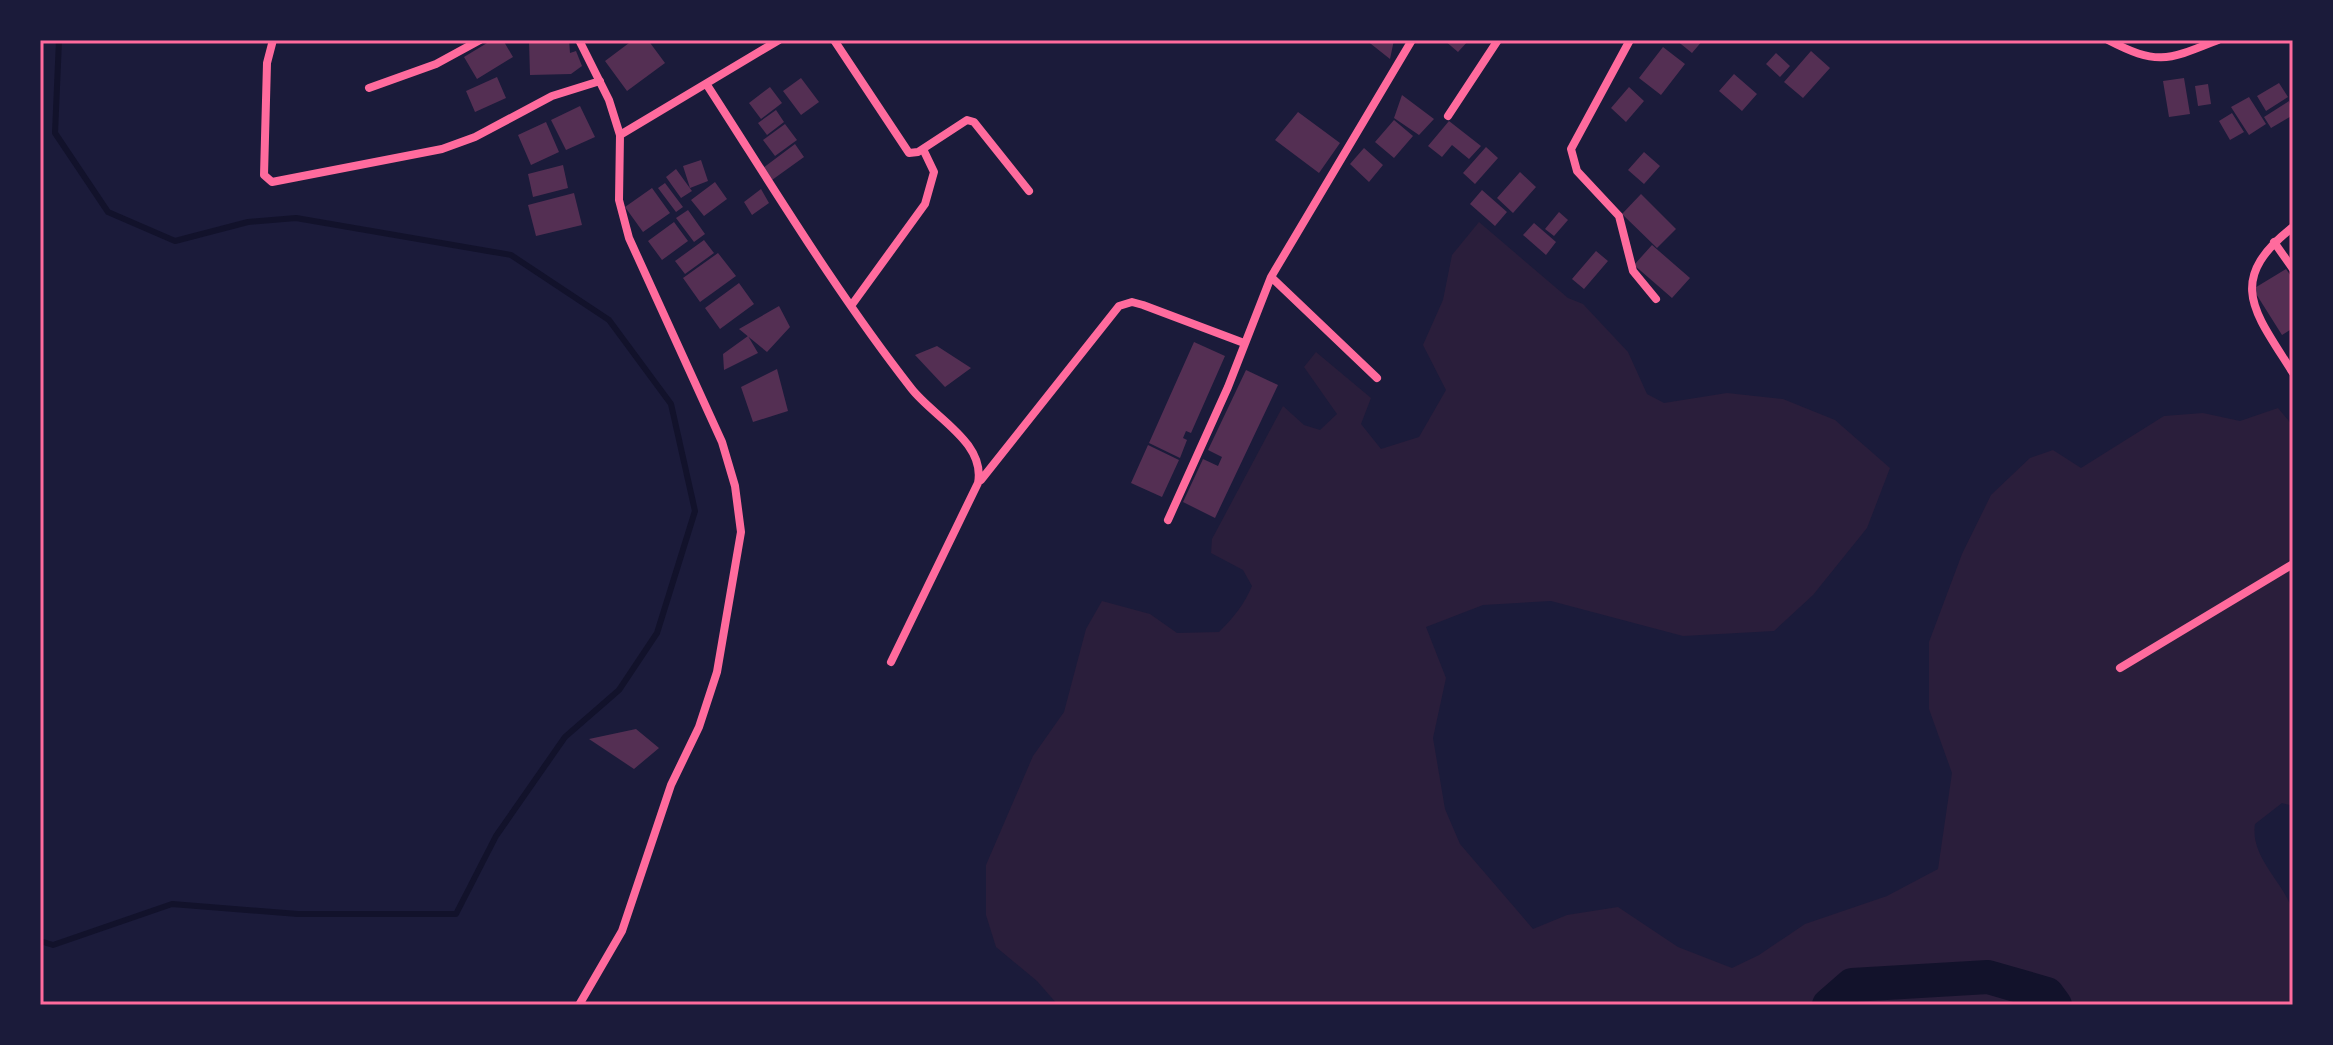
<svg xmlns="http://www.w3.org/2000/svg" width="2333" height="1045" font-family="Manrope,sans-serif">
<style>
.green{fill:#2a1e3b}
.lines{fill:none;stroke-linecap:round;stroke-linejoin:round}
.stream{stroke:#12122b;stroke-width:6}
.river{stroke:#12122b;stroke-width:34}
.building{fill:#542f53}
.minor{stroke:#ff6b9d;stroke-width:8}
.neatline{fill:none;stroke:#ff6b9d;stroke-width:3}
</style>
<rect width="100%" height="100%" fill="#1b1b3a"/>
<path class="green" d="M1479,222l89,76 15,6 45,48 19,42 17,9 63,-10 56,6 52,21 55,48 -23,60 -54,67 -39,36 -91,5 -132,-35 -68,4 -57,22 20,51 -13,60 12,71 15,35 73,85 34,-14 51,-8 60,40 54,21 27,-13 46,-31 82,-28 51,-27 14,-96 -23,-64v-67l33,-88 29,-59 39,-37 23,-8 28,18 83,-52 39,-3 37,8 38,-13 15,18v380l-11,-3 -27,21c-5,33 27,56 37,85 6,18 1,74 1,96h-1235l-21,-24 -41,-34 -10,-32v-50l47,-109 31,-44 22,-83 16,-28 48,13 27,19 42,-1c15,-15 25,-27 33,-46l-9,-16 -32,-17 1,-14 71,-133 21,19 16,5 17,-16 -33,-47 12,-15 55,46 -10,26 20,25 38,-12 27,-47 -23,-45 20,-45 9,-45z"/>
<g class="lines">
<path class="stream" d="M40,941l13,4 119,-41 126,10h158l40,-78 69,-99 54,-47 38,-57 38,-122 -24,-107 -62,-84 -98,-65 -215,-37 -48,4 -73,19 -67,-29 -53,-79 4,-93"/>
<path class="river" d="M1829,1005l23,-20 136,-8 59,17 8,11"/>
</g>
<path class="building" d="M492,40h11l10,17 -36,22 -13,-22z
M529,40h40l1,13 6,-2 6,15 -11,8 -41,1z
M633,40h15l17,23 -38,28 -22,-30z
M1366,40h28l-4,19z
M1444,40h25l-11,12z
M1676,40h27l-11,13z
M1663,47l22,17 -24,31 -22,-17z
M1811,51l19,17 -27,30 -19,-16z
M1776,53l14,13 -10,11 -14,-13z
M1734,74l23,20 -15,17 -23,-20z
M497,77l9,21 -31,14 -9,-21z
M801,78l18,24 -18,13 -18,-24z
M2184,78l6,36 -21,3 -6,-36z
M2279,83l9,14 -22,14 -9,-15z
M2208,84l3,20 -13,2 -3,-20z
M770,87l12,16 -21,16 -12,-16z
M1629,87l15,14 -18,21 -15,-14z
M1402,95l32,24 -15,16 -25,-17z
M2249,97l17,27 -17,11 -18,-28z
M2289,101l4,14 -22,13 -7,-11z
M580,106l15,31 -29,13 -15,-30z
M776,110l8,12 -17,13 -9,-12z
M1298,112l42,31 -21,30 -44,-33z
M2232,113l12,19 -14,8 -11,-19z
M1394,120l19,16 -19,22 -19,-16z
M1449,121l32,25 -12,13 -17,-14 -10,12 -14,-11z
M546,122l13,30 -28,13 -13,-30z
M785,124l12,16 -22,16 -12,-16z
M795,144l9,13 -32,23 -9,-12z
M1486,147l12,11 -23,26 -12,-11z
M1364,148l19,17 -14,17 -19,-18z
M1644,152l16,14 -16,18 -16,-14z
M701,160l7,21 -18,7 -7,-22z
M563,165l5,23 -35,9 -5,-23z
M676,169l16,22 -11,7 -15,-21z
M1520,172l16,15 -23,26 -16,-15z
M715,182l12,17 -23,17 -13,-16z
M665,183l18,24 -7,5 -18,-24z
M652,188l18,25 -27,19 -18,-25z
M761,189l8,14 -17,12 -8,-13z
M1482,190l25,22 -12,14 -25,-22z
M574,193l8,32 -46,11 -8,-31z
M1641,194l35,35 -19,19 -35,-34z
M688,210l17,24 -11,8 -18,-24z
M1559,212l9,8 -14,16 -9,-7z
M674,222l14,19 -26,19 -14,-19z
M1534,223l22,19 -10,13 -23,-20z
M704,240l10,13 -29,21 -10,-13z
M1652,245l38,33 -18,20 -38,-33z
M1596,251l12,10 -24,28 -12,-10z
M718,253l18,23 -36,26 -17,-24z
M2286,269l7,10v49l-11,7 -29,-46z
M739,283l15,21 -34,25 -15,-21z
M779,306l11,21 -23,25 -28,-23z
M748,336l10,17 -34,17 -1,-16z
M1194,342l31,14 -34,77 -5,-2 -3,7 4,2 -7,18 -31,-15z
M937,346l34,22 -26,19 -30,-32z
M777,369l11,42 -35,11 -12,-35z
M1246,370l32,15 -63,133 -32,-16 20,-43 15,7 4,-9 -14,-7z
M1148,445l31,15 -17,37 -31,-14z
M636,729l23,19 -25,21 -45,-30z"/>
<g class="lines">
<path class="minor" d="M273,40l-6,23 -3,112 8,7 170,-33 33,-12 77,-41 48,-15
M579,40l30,60 11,35 -1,65 10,38 93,204 13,44 6,46 -24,140 -18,55 -28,58 -49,146 -43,74
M834,40l75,113 9,-1 49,-32 7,2 55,69
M1630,40l-59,109 6,22 42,45 14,55 23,28
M2108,40c50,26 60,20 110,0
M707,85c66,102 129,207 204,303 22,29 75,54 67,95l-87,179
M369,88l67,-24 44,-24
M1448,116l50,-76
M620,135l159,-95
M2293,227c-69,54 -38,85 0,146
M2274,242l19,27
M851,306l74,-102 9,-32 -11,-23
M1377,378l-106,-101 141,-237
M981,480l138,-174 13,-4 11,3 101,38
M1168,520l60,-133 43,-110
M2120,668l173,-104"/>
</g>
<rect width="2333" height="1045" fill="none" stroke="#1b1b3a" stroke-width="84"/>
<rect x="42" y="42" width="2249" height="961" class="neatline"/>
</svg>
